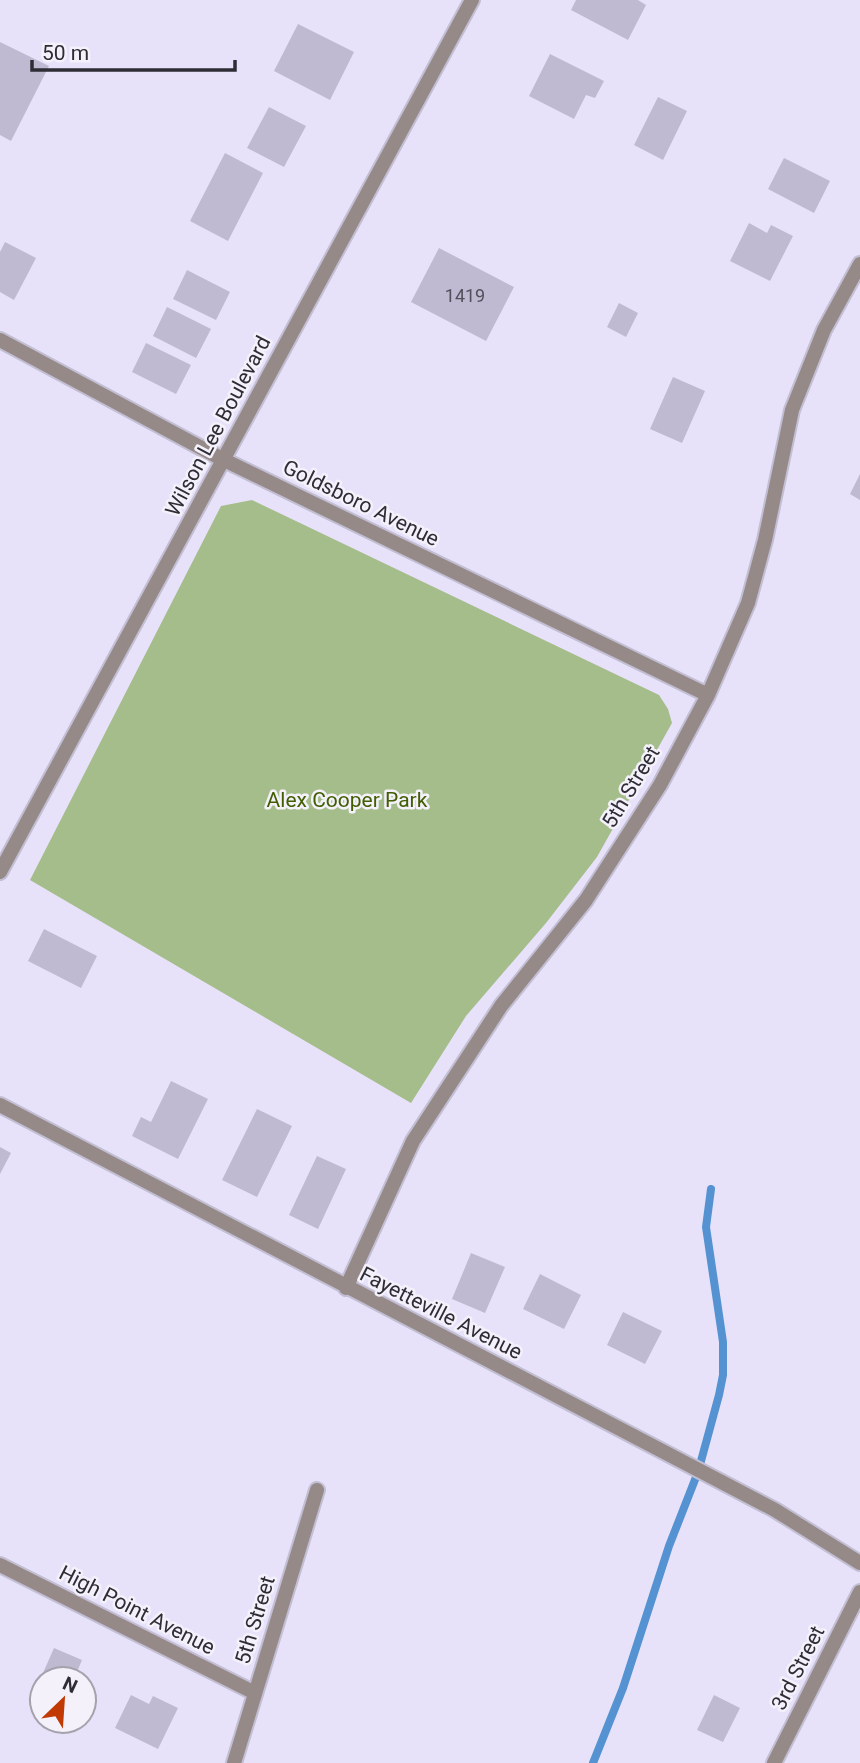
<svg xmlns="http://www.w3.org/2000/svg" width="860" height="1763" font-family="Roboto,sans-serif">
<style>
.green{fill:#a5bd8a}
.lines{fill:none;stroke-linecap:round;stroke-linejoin:round}
.stream{stroke:#5492d1;stroke-width:8}
.building{fill:#bfbad1}
.minor-casing{stroke:#c2bed3;stroke-width:18}
.tertiary-casing{stroke:#c2bed3;stroke-width:18}
.minor{stroke:#968a88;stroke-width:14}
.tertiary{stroke:#968a88;stroke-width:14}
.labels{text-anchor:middle;stroke-width:5;stroke-linejoin:round;paint-order:stroke}
.number-label{font-size:18px;fill:#52505c}
.street-label{font-size:21px;fill:#2e2c35;stroke:#f4f1fb}
.park-label{font-size:21px;fill:#415f02;stroke:#f4f1fb}
</style>
<rect width="100%" height="100%" fill="#e7e2fa"/>
<path class="green" d="M252,500l407,195 9,14 4,14 -75,134 -51,66 -80,93 -55,87 -381,-223 191,-374z"/>
<g class="lines">
<path class="stream" d="M593,1763l30,-75 46,-142 29,-74 21,-77 4,-20v-33l-17,-115 5,-38"/>
</g>
<path class="building" d="M576,0h62l8,5 -18,35 -57,-30z
M298,24l56,28 -24,48 -56,-29z
M0,42l49,24 -38,75 -11,-6z
M550,54l54,27 -9,17 -9,-3 -12,24 -45,-23z
M658,97l29,14 -24,49 -29,-15z
M269,107l37,19 -22,41 -37,-19z
M225,153l38,20 -35,68 -38,-20z
M784,158l46,23 -16,32 -46,-24z
M749,223l18,10 4,-8 22,11 -23,45 -40,-20z
M5,242l31,16 -22,42 -14,-8v-40z
M439,248l75,39 -28,54 -75,-39z
M187,270l43,22 -14,28 -43,-21z
M619,303l19,10 -12,24 -19,-10z
M167,307l44,22 -15,29 -43,-22z
M146,343l45,22 -15,29 -44,-22z
M673,377l32,14 -23,52 -32,-14z
M860,474v26l-10,-6z
M44,929l53,27 -16,32 -53,-27z
M171,1081l37,18 -30,60 -46,-23 9,-19 10,5z
M257,1109l35,17 -35,71 -35,-17z
M0,1147l11,6 -11,21z
M317,1156l29,13 -28,60 -29,-14z
M471,1253l34,14 -20,46 -33,-14z
M540,1274l41,21 -17,34 -41,-20z
M623,1312l39,19 -17,33 -38,-19z
M54,1648l28,12 -8,19h-32v13l-6,-3z
M131,1695l18,9 4,-8 25,12 -20,41 -43,-21z
M714,1695l26,13 -17,34 -26,-12z"/>
<g class="lines">
<defs>
<path id="minor" d="M0,340l222,119 486,236
M0,1105l775,405 85,53
M346,1288l67,-147 88,-135 85,-106 74,-115 48,-90 40,-92 17,-63 27,-130 32,-80 36,-66
M0,1565l255,128
M234,1763l83,-273
M774,1763l86,-171"/>
<path id="tertiary" d="M0,872l472,-872"/>
</defs>
<use href="#minor" class="minor-casing"/>
<use href="#tertiary" class="tertiary-casing"/>
<use href="#minor" class="minor"/>
<use href="#tertiary" class="tertiary"/>
</g>
<g class="labels">
<g class="number-label">
<text x="465" y="302">1419</text>
</g>
<g class="street-label">
<text transform="translate(218 426) rotate(-62)" y="7">Wilson Lee Boulevard</text>
<text transform="translate(361 503) rotate(26)" y="7">Goldsboro Avenue</text>
<text transform="translate(631 787) rotate(-59)" y="7">5th Street</text>
<text transform="translate(441 1313) rotate(27)" y="7">Fayetteville Avenue</text>
<text transform="translate(137 1610) rotate(27)" y="7">High Point Avenue</text>
<text transform="translate(255 1620) rotate(-73)" y="7">5th Street</text>
<text transform="translate(798 1668) rotate(-63)" y="7">3rd Street</text>
</g>
<g class="park-label">
<text x="347" y="807">Alex Cooper Park</text>
</g>
</g>
<g transform="translate(63 1700) rotate(25)"><circle r="33" fill="#f4f1fb" stroke="#a5a2ac" stroke-width="2"/>
<path d="M0-5L12 26L0 18L-12 26Z" fill="#c13a04"/>
<text y="-10" font-size="19" font-weight="bold" text-anchor="middle" fill="#2e2c35">N</text>
</g>
<path d="M32 60v10h203v-10" fill="none" stroke="#2e2c35" stroke-width="3.5"/>
<text x="42" y="60" font-size="21" fill="#2e2c35" stroke="#f4f1fb" stroke-width="5" paint-order="stroke">50 m</text>
</svg>
